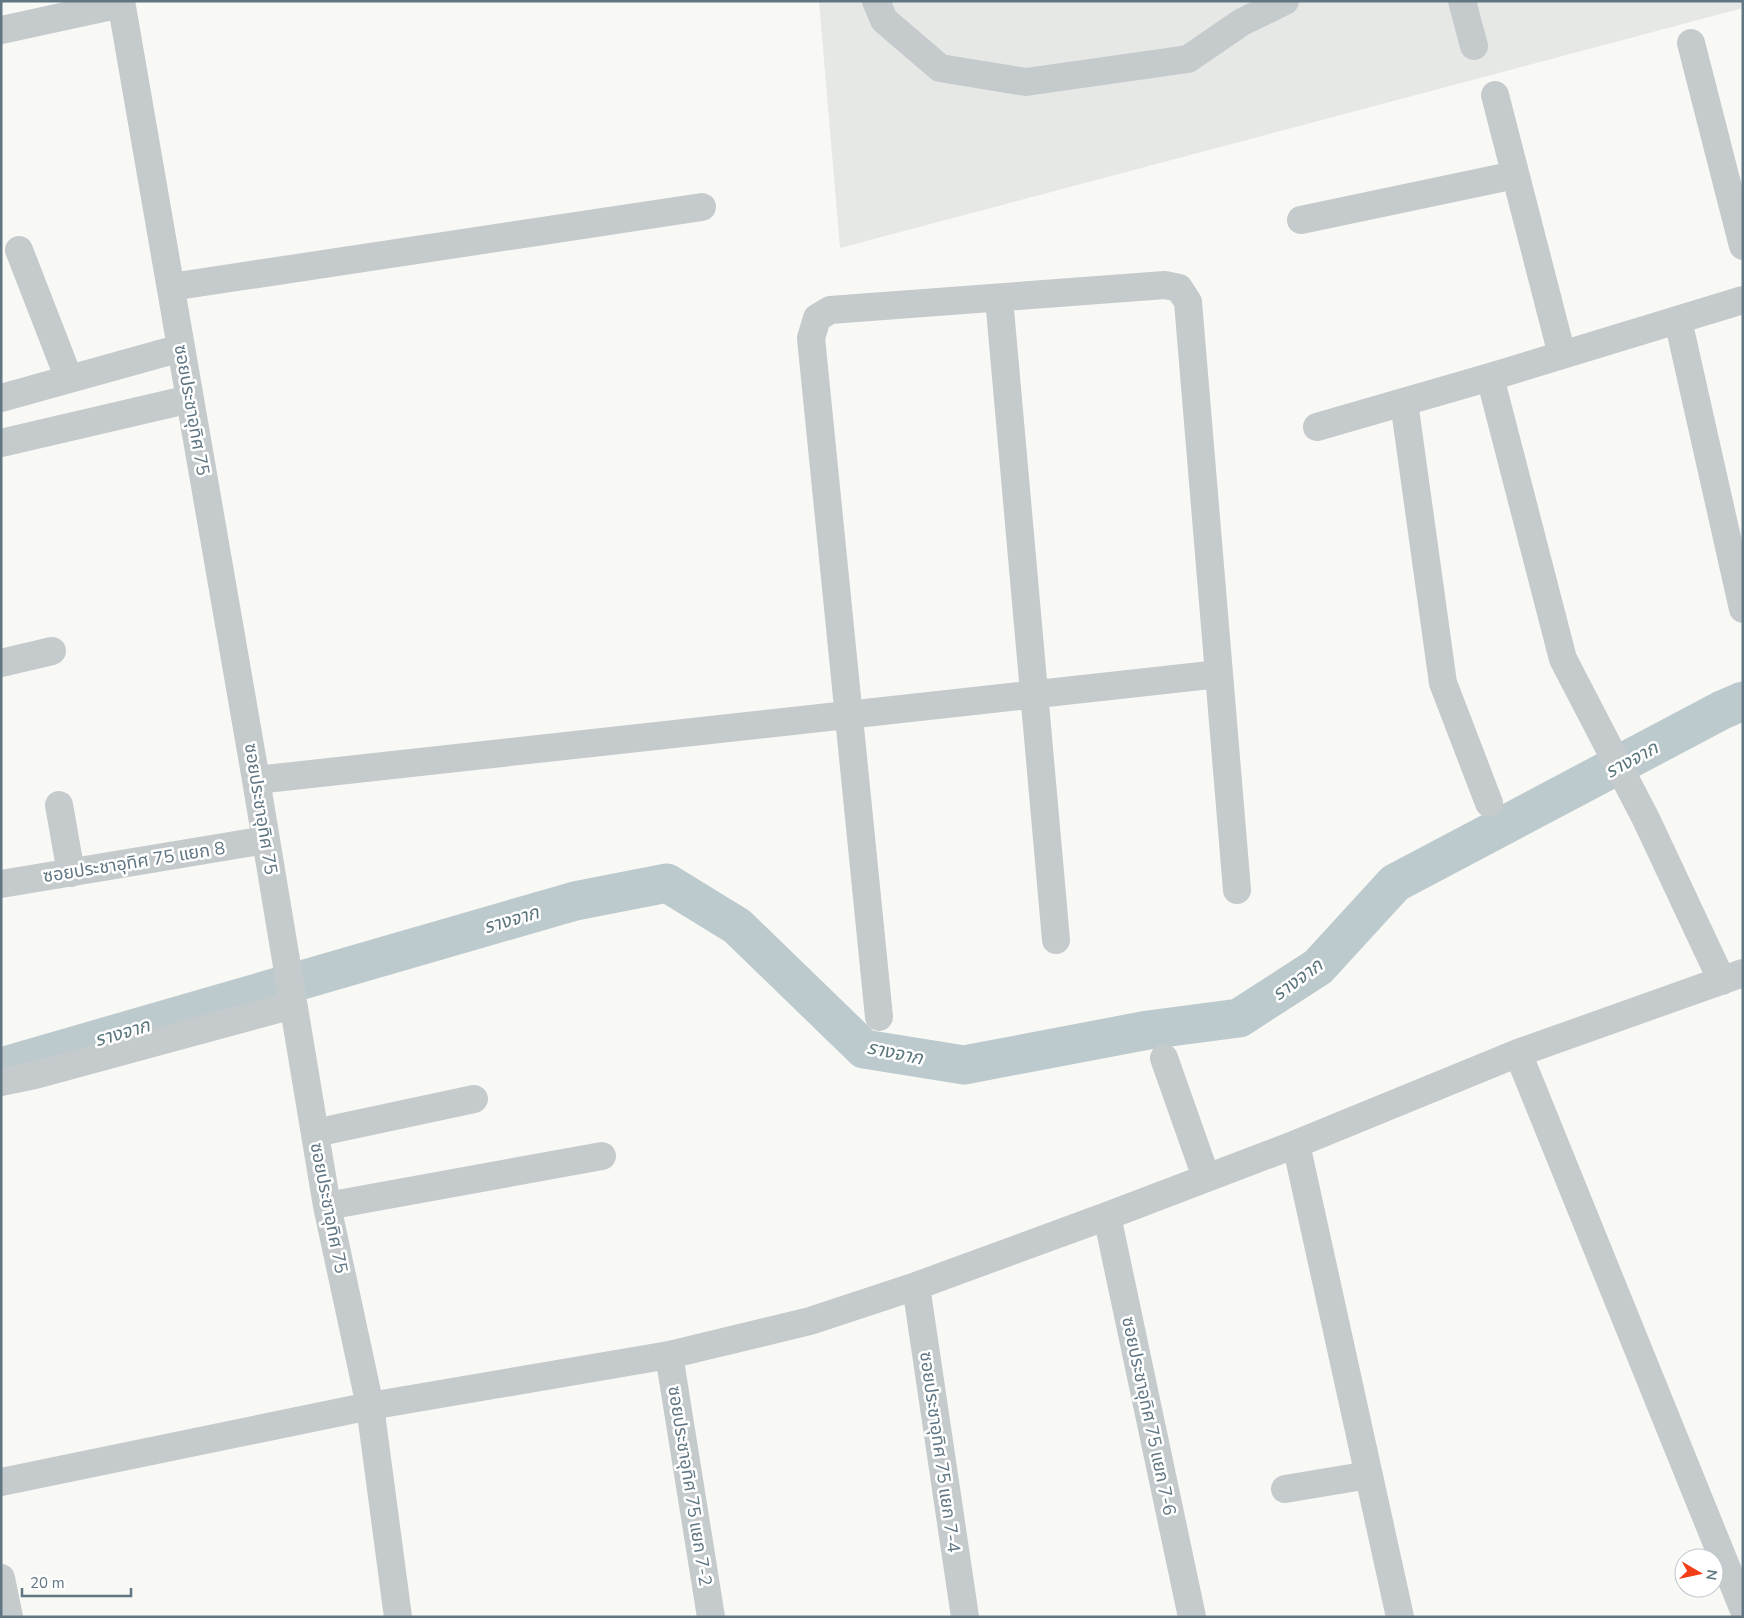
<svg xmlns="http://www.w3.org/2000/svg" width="1744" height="1618" font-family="'Nunito Sans','Noto Sans Thai',sans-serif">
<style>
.built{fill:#e6e8e6}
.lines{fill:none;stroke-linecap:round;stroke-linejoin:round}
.canal{stroke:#bccace;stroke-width:39}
.minor{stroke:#c5cacd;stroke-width:28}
.labels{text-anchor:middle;stroke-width:5;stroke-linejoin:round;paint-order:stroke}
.street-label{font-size:18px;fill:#607683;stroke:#fff}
.water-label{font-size:19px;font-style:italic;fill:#5b767d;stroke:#fff}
</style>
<rect width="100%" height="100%" fill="#f8f8f5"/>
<path class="built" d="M819,1h924v7l-903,240z"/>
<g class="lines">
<path class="canal" d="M1,1067l574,-166 92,-18 70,43 127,123 100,16 184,-35 91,-12 79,-51 77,-84 327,-173 21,-9"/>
<path class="minor" d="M121,1l135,779 71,426 43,200 28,211
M876,1l8,19 56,48 86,14 162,-23 54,-37 43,-21
M1462,1l12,45
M1,30l120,-26
M1691,43l52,203
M1495,95l67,260
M1301,220l214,-45
M19,250l50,129
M171,287l531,-80
M999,298l57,642
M1678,320l65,289
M1490,377l73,282 83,160 76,162
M1,398l180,-50
M1404,402l39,281 46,120
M1317,427l173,-50 253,-77
M1,443l189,-44
M1,663l51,-12
M256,780l963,-106
M59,805l12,68
M1,884l265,-44
M879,1017l-68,-679 6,-20 13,-8 335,-25 14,3 9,14 49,588
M1518,1053l225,555
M1164,1058l42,119
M1,1082l34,-7 258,-70
M315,1133l159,-34
M1296,1144l104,473
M327,1206l275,-50
M1107,1216l85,401
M916,1286l49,331
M669,1355l42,262
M1,1482l369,-76 299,-51 141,-34 106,-35 191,-70 189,-72 222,-91 225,-80
M1285,1489l84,-14
M1,1578l8,39"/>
</g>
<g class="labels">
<g class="street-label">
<text transform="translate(192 410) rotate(80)" y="6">ซอยประชาอุทิศ 75</text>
<text transform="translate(261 809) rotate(81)" y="6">ซอยประชาอุทิศ 75</text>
<text transform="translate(134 862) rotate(-9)" y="6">ซอยประชาอุทิศ 75 แยก 8</text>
<text transform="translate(329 1208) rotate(79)" y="6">ซอยประชาอุทิศ 75</text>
<text transform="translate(1149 1416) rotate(78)" y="6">ซอยประชาอุทิศ 75 แยก 7-6</text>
<text transform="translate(940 1452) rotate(82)" y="6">ซอยประชาอุทิศ 75 แยก 7-4</text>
<text transform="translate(690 1486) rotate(81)" y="6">ซอยประชาอุทิศ 75 แยก 7-2</text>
</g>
<g class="water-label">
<text transform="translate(1631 759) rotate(-28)" y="7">รางจาก</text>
<text transform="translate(511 919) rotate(-16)" y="7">รางจาก</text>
<text transform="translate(1297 979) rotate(-36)" y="7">รางจาก</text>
<text transform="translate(122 1032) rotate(-16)" y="7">รางจาก</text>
<text transform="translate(895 1052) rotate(12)" y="7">รางจาก</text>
</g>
</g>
<rect width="1744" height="1618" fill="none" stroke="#607683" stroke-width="5"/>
<g transform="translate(1699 1573) rotate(99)"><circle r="24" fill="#ffffff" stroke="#bfc8cd"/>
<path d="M0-4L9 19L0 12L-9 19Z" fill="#f43e19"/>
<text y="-8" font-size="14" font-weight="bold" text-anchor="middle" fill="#607683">N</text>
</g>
<path d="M22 1588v8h109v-8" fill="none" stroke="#607683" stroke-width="2.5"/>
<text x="30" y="1588" font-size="15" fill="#607683" stroke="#ffffff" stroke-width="4" paint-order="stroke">20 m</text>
</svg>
